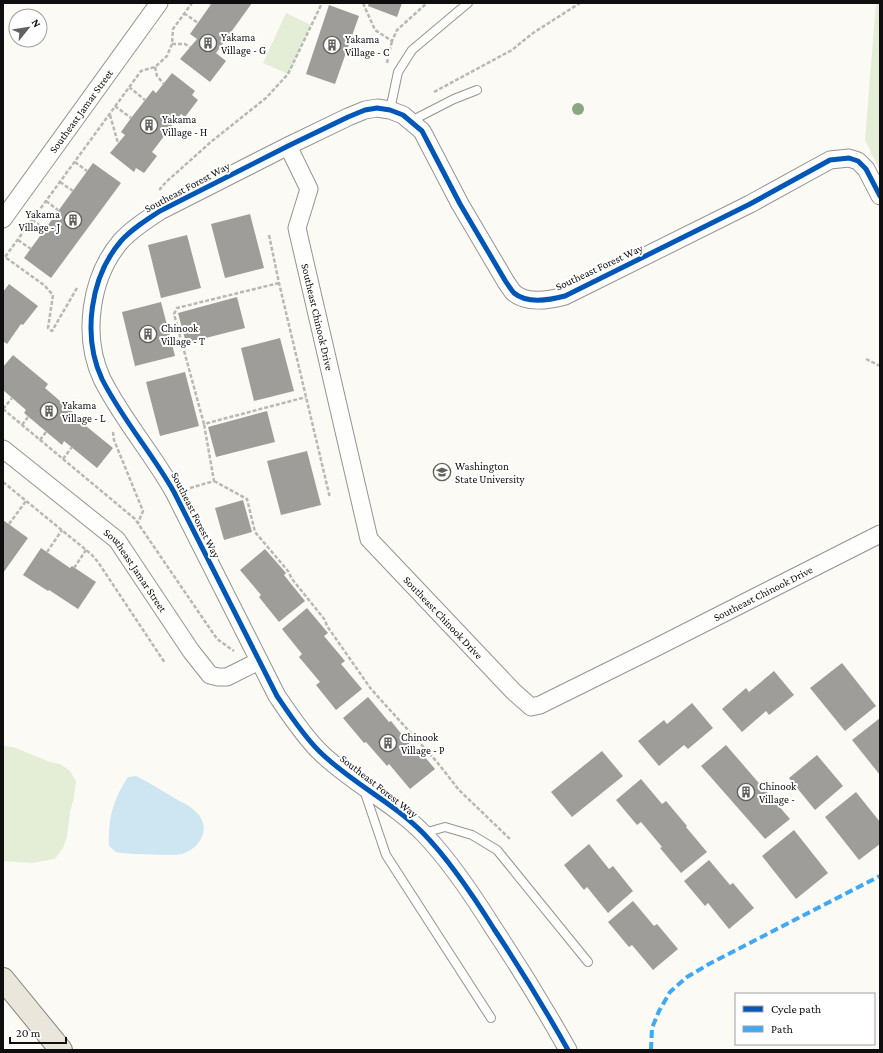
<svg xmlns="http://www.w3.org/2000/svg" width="883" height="1053" font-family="'Crimson Pro',serif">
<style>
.green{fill:#e4eed6}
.water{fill:#cee5f2}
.building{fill:#9f9d99}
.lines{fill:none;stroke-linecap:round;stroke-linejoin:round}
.service-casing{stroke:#959492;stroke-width:10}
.minor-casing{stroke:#959492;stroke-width:19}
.primary-casing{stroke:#82827f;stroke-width:24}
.path{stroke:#b8b8b7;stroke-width:2.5;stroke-dasharray:4 2;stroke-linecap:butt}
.service{stroke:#fefefd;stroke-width:8}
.minor{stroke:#fefefd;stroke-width:17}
.primary{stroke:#eae6db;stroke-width:22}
.quiet{stroke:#3fa9f5;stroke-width:4;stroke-dasharray:8 4;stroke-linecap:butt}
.cycleway-casing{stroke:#fff;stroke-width:8}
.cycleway{stroke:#0057b8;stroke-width:5}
.tree{fill:#8ca582}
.labels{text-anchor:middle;stroke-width:4;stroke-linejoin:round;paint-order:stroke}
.poi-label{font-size:11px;fill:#0e0e0e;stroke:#fff;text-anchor:start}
.street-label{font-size:11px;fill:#0e0e0e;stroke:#fff}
</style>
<rect width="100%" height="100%" fill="#fbfaf4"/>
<path class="green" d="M876,3h4v168l-15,-31z
M286,13l25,12 -23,49 -25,-11z
M3,746l10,1 37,15 10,2 10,7 6,10 -2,16 -4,15 -3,25 -4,11 -8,11 -23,4 -29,-2z"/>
<path class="water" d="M136,776c14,7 27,15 40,23 7,4 15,7 20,13 16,15 5,36 -14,42 -5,2 -62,0 -66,-2 -3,-2 -5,-5 -7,-6 -1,-28 4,-46 19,-69z"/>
<path class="building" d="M212,3h40l-36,50 10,8 -16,21 -30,-23 17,-20 -7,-5z
M369,3h33l-5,14 -29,-11z
M329,5l30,11 -24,68 -29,-10z
M172,73l23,18 -3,4 6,5 -13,17 -4,-3 -29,38 5,4 -13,17 -8,-5 -2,4 -24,-19 15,-18 -4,-3 10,-14 22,-28 3,3z
M93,163l28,20 -70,95 -27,-20z
M250,214l14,54 -39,10 -14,-54z
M187,235l14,53 -40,10 -13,-53z
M9,284l29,22 -15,19 -2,-1 -14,20 -4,-3v-49z
M237,297l8,31 -59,15 -8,-30z
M161,302l14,54 -40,10 -13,-54z
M280,338l14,53 -40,10 -13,-53z
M13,355l35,29 -3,4 37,32 -1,2 32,26 -16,20 -33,-27 -2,4 -38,-32 2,-3 -23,-20v-23z
M185,372l14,54 -39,10 -14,-54z
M267,411l8,31 -59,15 -8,-30z
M307,451l14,54 -40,10 -14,-54z
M243,500l9,32 -28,8 -9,-32z
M3,520l25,18 -25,35z
M41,548l29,20 2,-2 24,16 -18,27 -29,-19 -1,1 -25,-16z
M265,549l21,24 -2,2 21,26 -26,21 -20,-25 2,-2 -21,-25z
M307,608l21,25 -4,3 21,25 -4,3 21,25 -26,21 -20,-25 4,-3 -21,-25 3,-3 -20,-25z
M842,663l34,43 -31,25 -35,-43z
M774,671l20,24 -25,20 -3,-4 -24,21 -20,-23 24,-21 3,4z
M368,697l21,25 2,-1 20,25 3,-2 21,25 -25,20 -21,-25 -2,2 -21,-24 -2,1 -21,-25z
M692,703l21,25 -25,21 -4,-4 -25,21 -21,-25 26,-21 3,4z
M880,718v57l-28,-35z
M726,745l64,74 -25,20 -64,-73z
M602,751l21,25 -51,41 -21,-25z
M817,755l26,31 -28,24 -26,-32z
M641,779l21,25 4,-3 21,25 -1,1 21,25 -26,21 -21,-25 2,-1 -21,-25 -4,3 -21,-25z
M856,792l24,30v22l-21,16 -34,-43z
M794,830l34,43 -32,26 -34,-43z
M589,844l20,25 4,-3 20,25 -25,22 -21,-26 -3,3 -20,-25z
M709,860l21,25 3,-2 21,25 -25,21 -21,-26 -3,3 -21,-25z
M633,901l21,25 3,-2 21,25 -25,21 -21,-25 -3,2 -21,-25z"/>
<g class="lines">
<defs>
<path id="service" d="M390,110l8,-38 14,-22 56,-47
M411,121l43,-22 23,-9
M364,790l22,65 105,163
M424,833l21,-6 27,8 25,15 91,112"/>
<g id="minor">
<path id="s1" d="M288,146l21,43 -12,39 72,311 144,152 18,16 9,-2 111,-55 229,-116"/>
<path id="s2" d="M3,219l156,-216"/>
<path id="s3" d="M3,449l114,91 74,111 19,24 8,2h9l32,-16"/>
<path d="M568,1050c-23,-41 -48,-82 -74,-121 -20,-32 -44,-68 -70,-95 -31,-32 -73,-51 -105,-83 -16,-16 -29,-36 -42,-55l-103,-204c-22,-39 -52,-73 -72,-113 -20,-43 -12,-102 19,-138 11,-12 25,-21 39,-30l128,-65 60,-29 17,-7 12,-2 13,2 13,5 19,16 38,73 46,78c3,4 5,8 8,11 13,11 36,7 51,3l185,-92 80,-44 19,-2 9,3 8,8 14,27"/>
</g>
<path id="primary" d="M3,979l58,71"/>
</defs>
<use href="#service" class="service-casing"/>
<use href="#minor" class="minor-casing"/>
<use href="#primary" class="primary-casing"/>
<path class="path" d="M210,3l1,1
M363,3l12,27 17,11 5,-11 30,-27
M184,13l14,10
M172,44h13l5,3
M387,63l5,-22
M155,67l2,9 7,8
M129,87l16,13
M434,92l78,-42 21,-17 47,-30
M115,106l16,12
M110,115l8,28
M75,162l12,9
M60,182l13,9
M161,190l-1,-1 6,-7 46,-41 54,-43 22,-24 34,-71
M46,201l12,9
M32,220l13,9
M269,235l10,48 51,215
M18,240l13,9
M279,283l-102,25 -3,6 30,110 102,-27
M77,288l-25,43 -4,-3 5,-33 -9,-10 -39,-28 136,-186 14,-4 12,-11 5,-12 1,-15 19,-26
M866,359l14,7
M3,409l132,110 82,120 17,12
M3,409l9,-11
M22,425l6,-8
M113,432l1,8 29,71 -5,12
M40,440l6,-8
M63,459l9,-12
M214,481l33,18 8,33 33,39 4,8 33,41 2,6 44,63 66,73 22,28 52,50
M3,482l88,72 7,8 67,101
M190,488l24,-7 -10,-57
M9,524l17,-23
M47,552l15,-22
M74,568l12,-18"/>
<use href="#service" class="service"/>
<use href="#minor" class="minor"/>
<use href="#primary" class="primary"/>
<path class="quiet" d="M651,1050l1,-22 7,-17 11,-19 17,-15 22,-13 171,-88"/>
<defs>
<path id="cycleway" d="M568,1050c-23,-41 -48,-82 -74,-121 -20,-32 -44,-68 -70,-95 -31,-32 -73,-51 -105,-83 -16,-16 -29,-36 -42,-55l-103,-204c-22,-39 -52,-73 -72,-113 -20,-43 -12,-102 19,-138 11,-12 25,-21 39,-30l128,-65 60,-29 17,-7 12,-2 13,2 13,5 19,16 38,73 46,78c3,4 5,8 8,11 13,11 36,7 51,3l185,-92 80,-44 19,-2 9,3 8,8 14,27"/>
</defs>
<use href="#cycleway" class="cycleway-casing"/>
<use href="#cycleway" class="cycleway"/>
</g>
<circle class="tree" cx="578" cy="109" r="6"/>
<defs>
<symbol id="building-ring" viewBox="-11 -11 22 22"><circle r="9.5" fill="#fff" stroke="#61615e" stroke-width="1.5"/><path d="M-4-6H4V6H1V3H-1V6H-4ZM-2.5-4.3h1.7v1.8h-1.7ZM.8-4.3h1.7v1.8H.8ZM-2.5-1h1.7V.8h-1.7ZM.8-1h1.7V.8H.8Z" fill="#61615e"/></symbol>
<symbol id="university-ring" viewBox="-11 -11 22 22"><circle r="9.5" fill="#fff" stroke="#61615e" stroke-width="1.5"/><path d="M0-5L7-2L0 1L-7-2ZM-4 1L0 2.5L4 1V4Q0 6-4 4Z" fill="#61615e"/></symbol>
</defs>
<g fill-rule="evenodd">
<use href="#building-ring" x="198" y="33" width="20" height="20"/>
<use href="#building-ring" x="322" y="35" width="20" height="20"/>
<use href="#building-ring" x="139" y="115" width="20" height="20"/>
<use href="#building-ring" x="63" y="210" width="20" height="20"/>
<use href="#building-ring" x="138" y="324" width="20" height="20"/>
<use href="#building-ring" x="39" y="401" width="20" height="20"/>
<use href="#university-ring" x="432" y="462" width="20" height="20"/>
<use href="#building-ring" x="378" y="733" width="20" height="20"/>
<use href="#building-ring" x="736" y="782" width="20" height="20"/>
</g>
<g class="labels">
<g class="poi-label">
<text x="221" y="41">Yakama<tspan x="221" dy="13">Village - G</tspan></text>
<text x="345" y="43">Yakama<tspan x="345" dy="13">Village - C</tspan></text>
<text x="162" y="123">Yakama<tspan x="162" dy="13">Village - H</tspan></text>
<text x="60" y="218" text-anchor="end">Yakama<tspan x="60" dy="13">Village - J</tspan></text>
<text x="161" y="332">Chinook<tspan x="161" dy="13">Village - T</tspan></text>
<text x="62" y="409">Yakama<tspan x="62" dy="13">Village - L</tspan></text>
<text x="455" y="470">Washington<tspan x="455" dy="13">State University</tspan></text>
<text x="401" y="741">Chinook<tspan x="401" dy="13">Village - P</tspan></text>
<text x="759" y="790">Chinook<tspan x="759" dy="13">Village -</tspan></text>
</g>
<g class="street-label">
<text dy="4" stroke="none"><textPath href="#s2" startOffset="133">Southeast Jamar Street</textPath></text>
<text transform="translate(187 187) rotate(-28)" y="4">Southeast Forest Way</text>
<text transform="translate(599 267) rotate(-25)" y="4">Southeast Forest Way</text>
<text dy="4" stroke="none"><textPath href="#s1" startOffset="180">Southeast Chinook Drive</textPath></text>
<text transform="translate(196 515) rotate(63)" y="4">Southeast Forest Way</text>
<text dy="4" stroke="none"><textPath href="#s3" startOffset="181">Southeast Jamar Street</textPath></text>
<text dy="4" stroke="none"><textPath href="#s1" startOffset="900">Southeast Chinook Drive</textPath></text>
<text dy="4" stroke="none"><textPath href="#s1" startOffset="516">Southeast Chinook Drive</textPath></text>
<text transform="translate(379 786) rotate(38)" y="4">Southeast Forest Way</text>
</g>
</g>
<rect width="883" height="1053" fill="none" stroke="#0e0e0e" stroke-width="8"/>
<rect x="735" y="993" width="140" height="52" fill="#ffffff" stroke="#9f9f9f"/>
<rect x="743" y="1006" width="20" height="6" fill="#0057b8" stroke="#9f9f9f"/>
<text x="771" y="1013" font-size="12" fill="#0e0e0e">Cycle path</text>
<rect x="743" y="1026" width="20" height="6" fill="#3fa9f5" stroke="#9f9f9f"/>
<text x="771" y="1033" font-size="12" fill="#0e0e0e">Path</text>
<g transform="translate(28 28) rotate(60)"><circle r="19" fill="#ffffff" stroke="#9f9f9f"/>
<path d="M0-3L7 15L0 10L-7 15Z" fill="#61615e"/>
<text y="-6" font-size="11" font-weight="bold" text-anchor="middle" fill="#0e0e0e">N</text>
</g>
<path d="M10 1037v6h56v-6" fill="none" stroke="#0e0e0e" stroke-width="2"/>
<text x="16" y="1037" font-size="12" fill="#0e0e0e" stroke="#ffffff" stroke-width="3" paint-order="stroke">20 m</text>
</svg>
